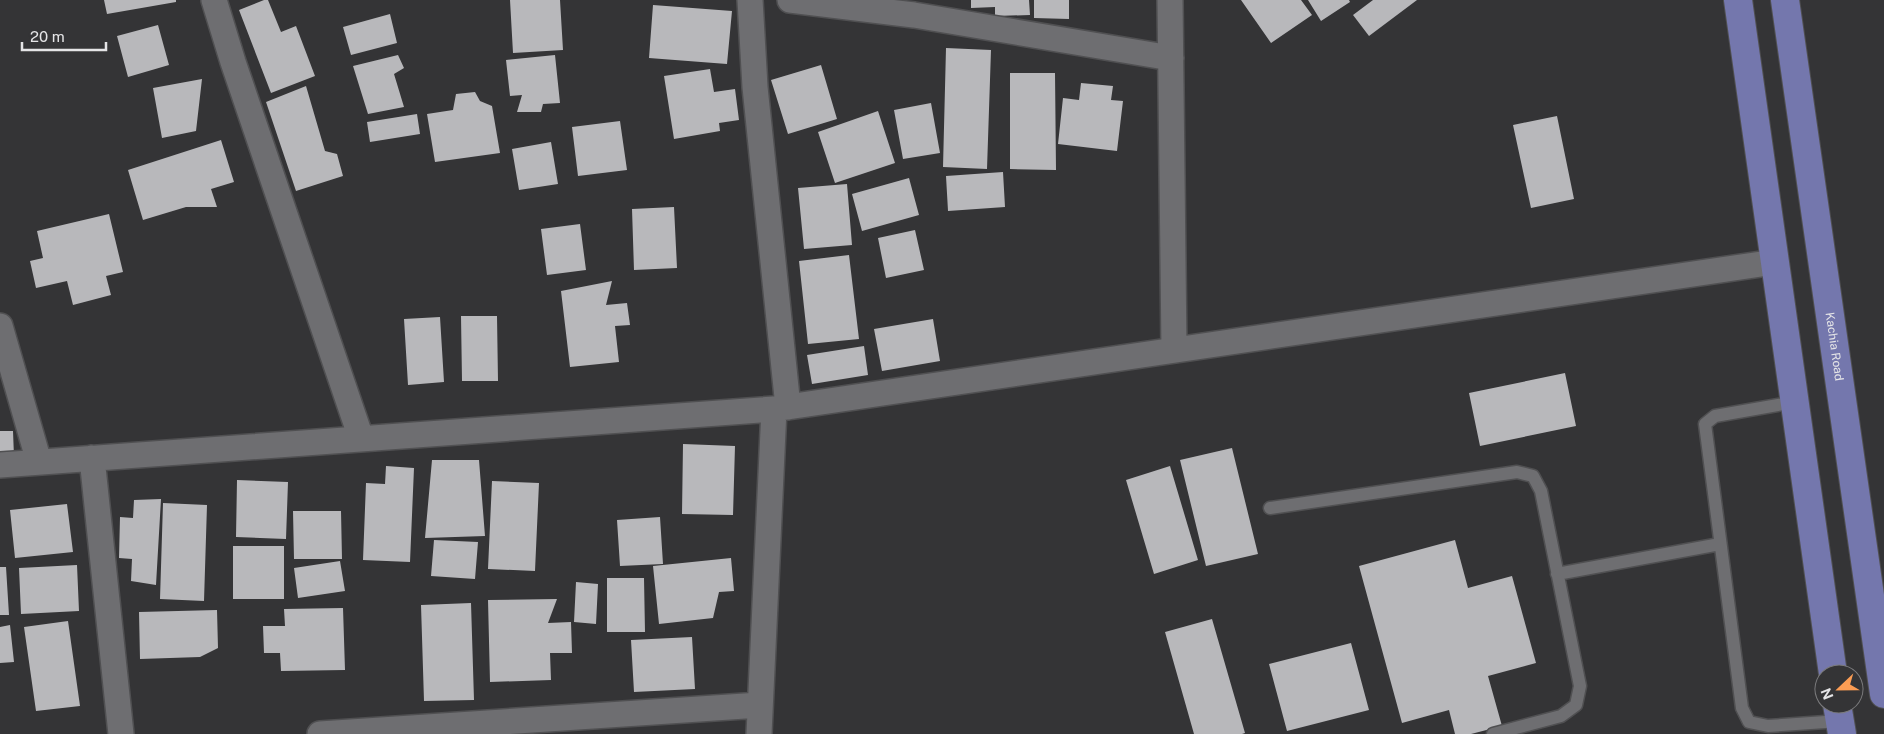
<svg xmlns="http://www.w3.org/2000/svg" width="1884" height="734" font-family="'Public Sans',sans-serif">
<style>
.building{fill:#b8b8bb}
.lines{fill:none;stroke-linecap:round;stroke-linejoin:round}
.service-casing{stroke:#505052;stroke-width:15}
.minor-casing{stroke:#505052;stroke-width:28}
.trunk-casing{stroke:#505052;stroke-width:30}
.service{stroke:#6e6e71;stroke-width:12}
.minor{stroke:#6e6e71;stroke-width:25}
.trunk{stroke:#7477ad;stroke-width:28}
.labels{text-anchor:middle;stroke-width:5;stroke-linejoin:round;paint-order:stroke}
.street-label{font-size:12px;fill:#e5e5e7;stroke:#343436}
</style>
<rect width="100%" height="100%" fill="#343436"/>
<path class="building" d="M104,0h72v2l-69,12z
M264,0h4l13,32 15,-6 19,50 -44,17 -32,-83z
M510,0h50l3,50 -50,3z
M971,0h58l1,15 -35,1v-9l-24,1z
M1034,0h35v19l-35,-1z
M1241,0h60l11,15 -41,28z
M1308,0h41l1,2 -29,19z
M1373,0h44l-48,36 -16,-21z
M653,5l79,6 -5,53 -78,-6z
M390,14l7,29 -46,12 -8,-28z
M158,25l11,40 -41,12 -11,-41z
M946,48l45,2 -4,119 -44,-2z
M398,55l6,13 -10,6 10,33 -36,7 -15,-48z
M555,55l5,48 -17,1 -2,8h-24l5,-17 -12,1 -4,-36z
M821,65l16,54 -49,15 -17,-54z
M710,69l4,23 21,-3 4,31 -20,3 1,8 -46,8 -10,-63z
M1010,73h45l1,97 -46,-1z
M202,79l-6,52 -34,7 -9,-50z
M1081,83l32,3 -2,14 12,1 -6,50 -59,-7 5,-46 16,2z
M306,86l19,65 12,3 6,22 -47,15 -30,-89z
M475,92l5,9 12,5 8,47 -65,9 -8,-48 26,-4 3,-16z
M931,103l9,50 -37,6 -9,-49z
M878,111l17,52 -60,20 -17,-51z
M417,114l3,20 -50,8 -3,-20z
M1557,116l17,83 -43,9 -18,-83z
M620,121l7,49 -49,6 -6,-49z
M221,140l13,42 -23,7 6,18h-31l-43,13 -15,-50z
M551,142l7,42 -39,6 -7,-41z
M1003,172l2,35 -57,4 -2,-35z
M909,178l10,37 -57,16 -10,-37z
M847,184l5,61 -48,4 -6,-61z
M674,207l3,61 -43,2 -2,-61z
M109,214l14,58 -17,4 5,19 -38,10 -6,-24 -31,7 -6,-27 13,-3 -6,-27z
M580,224l6,46 -39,5 -6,-46z
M915,230l9,40 -38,8 -8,-40z
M849,255l10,84 -51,5 -9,-83z
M612,281l-6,24 21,-2 3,22 -15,1 4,36 -49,5 -9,-76z
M461,316h36l1,65h-36z
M440,317l4,65 -36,3 -4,-66z
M933,319l7,42 -58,10 -8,-42z
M864,346l4,29 -56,9 -5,-29z
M1565,373l11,53 -96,20 -11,-53z
M0,431h13l1,26 -14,1z
M683,444l52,2 -2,69 -51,-1z
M1232,448l26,106 -52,12 -26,-106z
M432,460h47l6,76 -60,2z
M386,466l28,2 -4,94 -47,-2 3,-77 19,1z
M1170,466l28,94 -44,14 -28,-94z
M237,480l51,2 -2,57 -50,-2z
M492,481l47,2 -4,88 -47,-2z
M161,499l-5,86 -25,-4 1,-22 -13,-1 1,-41 13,1 1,-18z
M163,503l44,2 -3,96 -44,-2z
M67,504l6,48 -58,6 -5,-48z
M293,511h48l1,48h-48z
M660,517l3,47 -43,2 -3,-46z
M434,540l44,2 -3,37 -44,-3z
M1455,540l13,48 44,-12 24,87 -48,13 14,50 -31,8h-16l-6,-24 -47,13 -43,-157z
M233,546h51v53h-51z
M731,558l3,33 -15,1 -6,26 -54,6 -6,-58z
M340,561l5,30 -47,7 -4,-30z
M77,565l2,46 -58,3 -2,-46z
M0,567h6l3,48h-9z
M607,578h37l1,54h-38z
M576,582l22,2 -2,40 -22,-2z
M557,599l-9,24 23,-1 1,31h-22l1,27 -61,2 -2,-82z
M471,603l3,97 -50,1 -3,-96z
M343,608l2,62 -64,1 -1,-18h-16l-1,-27h22l-1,-17z
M217,610l1,38 -18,9 -60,2 -1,-47z
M1212,619l33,114 -3,1h-48l-29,-102z
M68,621l12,85 -44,5 -12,-84z
M10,625l4,37 -14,1v-36z
M692,637l3,52 -61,3 -3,-52z
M1351,643l18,67 -82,21 -18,-67z"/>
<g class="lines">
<defs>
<path id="service" d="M1795,402l-80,14 -10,8 37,284 7,14 19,4 72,-5
M1270,508l247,-36 16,4 8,15 39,195 -4,19 -15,11 -68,18
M1557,574l163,-30"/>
<path id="minor" d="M214,0l19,62 128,376
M750,0l5,87 33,320
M790,0l124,15 257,43
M1170,0l4,350
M0,326l39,136
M92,458l29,276
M0,465l774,-56 1001,-147
M320,734l440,-29
M759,734l15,-325"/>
<g id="trunk">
<path d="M1738,0l95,674"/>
<path id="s1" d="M1785,0l99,694"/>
<path d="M1837,704l5,30"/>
</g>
</defs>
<use href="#service" class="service-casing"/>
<use href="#minor" class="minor-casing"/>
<use href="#trunk" class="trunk-casing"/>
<use href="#service" class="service"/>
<use href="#minor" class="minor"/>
<use href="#trunk" class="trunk"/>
</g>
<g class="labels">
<g class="street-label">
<text dy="4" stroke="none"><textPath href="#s1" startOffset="350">Kachia Road</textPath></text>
</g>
</g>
<g transform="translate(1839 689) rotate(248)"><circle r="24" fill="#343436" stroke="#7b7b7d"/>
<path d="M0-4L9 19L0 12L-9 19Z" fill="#fc9d54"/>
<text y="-8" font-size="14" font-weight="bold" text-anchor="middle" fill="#e5e5e7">N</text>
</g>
<path d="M22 42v8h84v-8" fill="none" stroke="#e5e5e7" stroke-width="2.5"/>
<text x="30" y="42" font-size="15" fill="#e5e5e7" stroke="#343436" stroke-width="4" paint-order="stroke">20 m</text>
</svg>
